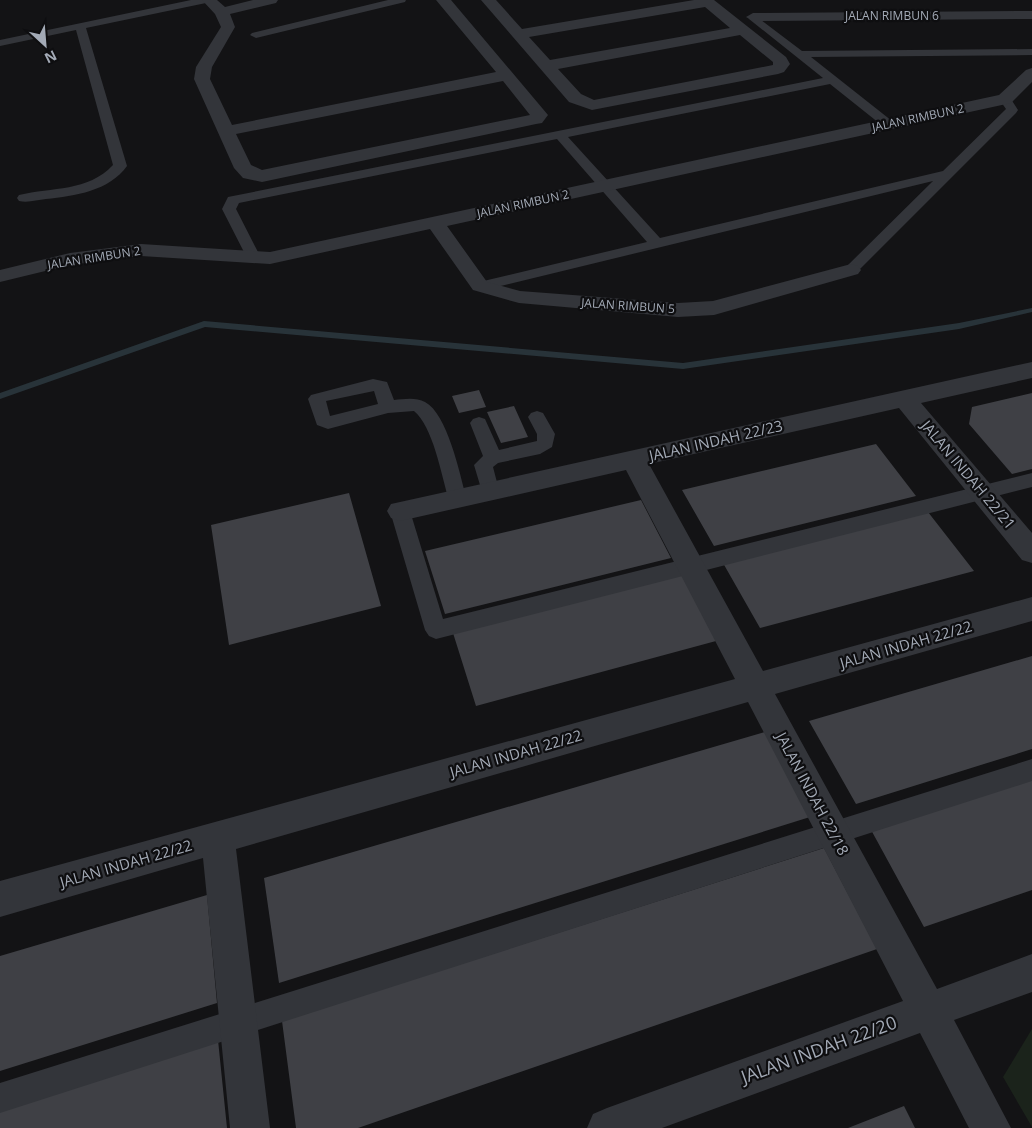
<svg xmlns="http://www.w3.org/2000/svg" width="1032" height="1128" font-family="'Open Sans',sans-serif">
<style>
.green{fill:#1b231b}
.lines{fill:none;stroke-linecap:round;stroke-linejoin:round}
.stream{fill:#283339;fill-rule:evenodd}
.building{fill:#3f4045}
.service{fill:#33353a;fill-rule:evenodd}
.minor{fill:#33353a;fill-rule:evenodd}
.labels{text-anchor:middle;stroke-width:4.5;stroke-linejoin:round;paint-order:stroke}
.far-street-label{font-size:12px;fill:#a3aab6;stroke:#0e0e10}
.street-label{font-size:15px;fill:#a3aab6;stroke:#0e0e10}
.near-street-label{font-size:18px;fill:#a3aab6;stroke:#0e0e10}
</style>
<rect width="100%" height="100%" fill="#131315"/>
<path class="green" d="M1032,1029v98l-29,-50z"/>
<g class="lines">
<path class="stream" d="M1032,308v4l-73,17 -276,40 -478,-42 -205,72v-6l204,-72 479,42 276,-40z"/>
</g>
<path class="building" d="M479,390l7,17 -27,6 -7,-17z
M1032,393v76l-20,5 -43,-50 3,-17z
M514,406l14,31 -27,6 -14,-31z
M876,444l40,52 -202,50 -32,-56z
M349,493l32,113 -152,39 -18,-120z
M641,500l30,58 -226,56 -20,-63z
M928,512l46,59 -214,57 -37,-65z
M682,575l34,66 -240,65 -23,-73z
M1032,656v93l-176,55 -47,-83z
M765,732l45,85 -531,166 -15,-105z
M1032,777v113l-108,37 -54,-99z
M824,848l53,101 -519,179h-62l-14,-107z
M207,895l10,108 -217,68v-115z
M218,1040l9,88h-227v-18z
M904,1106l11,22h-67z"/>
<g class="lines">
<path class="service" d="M191,0h20l-5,3 -120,25 41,138c-18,25 -52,30 -81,33 -9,1 -18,4 -27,2l-2,-3 2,-3c33,-8 69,-3 94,-30l-37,-135 -76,16v-6z
M388,0h18l-1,2 -149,36 -6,-3 2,-2z
M753,14l49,37 230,-2v6l-221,2 81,64 2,3 -6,4 -4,-1 -54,-43 -262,53 92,101 283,-67 63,-62 -7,-10 2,-3h8l9,14 -2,3 -160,160h-10l-3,-3 3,-3 87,-86 -453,110 -5,-2 -3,-3 3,-3 172,-41 -90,-103 -318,64 -3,6 24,47 -7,4 -7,-4 -24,-47 6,-12 595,-119 -74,-59 -1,-2z
M373,379l14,3 7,18c10,-1 22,-3 31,2 22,11 35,72 41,95l-2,5 -7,2 -7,-2 -2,-5c-7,-24 -15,-70 -34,-86l-26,2 -60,16 -11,-4 -9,-26 3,-4zM374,391l4,13 -48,12 -4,-15z
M537,411l6,2 12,21 -3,13 -12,7 -42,9 -5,4 6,23 -2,5 -7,2 -7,-2 -9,-30 9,-9 -13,-33 3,-4 6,-2 6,2 14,31 38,-9v-7l-9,-17 3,-4z
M1032,473v14l-596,152 -7,-3 -4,-6 -35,-119 3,-5 7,-2 7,2 3,5 33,108z
M1032,759v22l-1032,332v-30z"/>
<path class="minor" d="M202,0h15l8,7 28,-7h25l-2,3 -46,11 5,13 -23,40 -2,12 22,46 264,-53 -60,-72h15l97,115 -6,8 -6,1 -274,58 -19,-4 -9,-10 -40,-89 2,-12 25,-40 -6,-13zM503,81l27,34 -268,55 -11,-5 -15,-31z
M481,0h15l26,29 172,-29h20l72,57 4,7 -6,8 -6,2 -186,36 -23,-8zM705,7l25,21 -180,32 -21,-23zM740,35l33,27v3l-179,35 -13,-6 -23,-25z
M1032,11v8l-279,2 -7,-4 7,-4z
M1032,68v14l-21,21 -564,123 40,56 33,9 158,12 35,-2 138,-37 7,2 3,4 -3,4 -144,41 -36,2 -159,-14 -46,-13 -43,-61 -160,35 -129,-8 -71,9 -70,17v-12l70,-17 71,-9 129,8 729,-157 27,-25z
M1032,362v16l-111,25 111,130v30l-10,-3 -123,-152 -250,56 114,207 269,-74v24l-257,73 162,295 95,-35v38l-78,28 57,108h-42l-49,-95 -258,95h-75l6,-14 14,-6 296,-107 -155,-299 -512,147 34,279h-40l-27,-270 -203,59v-36l735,-202 -109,-209 -226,51 -9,-3 -4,-7 4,-7z"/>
</g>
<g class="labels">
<g class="far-street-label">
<text x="892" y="20">JALAN RIMBUN 6</text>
<text transform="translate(918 118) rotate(-12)" y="4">JALAN RIMBUN 2</text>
<text transform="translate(523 204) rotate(-12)" y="4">JALAN RIMBUN 2</text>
<text transform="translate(94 258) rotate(-9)" y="4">JALAN RIMBUN 2</text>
<text transform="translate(628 306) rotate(4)" y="4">JALAN RIMBUN 5</text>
</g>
<g class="street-label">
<text transform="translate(716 441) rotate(-13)" y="5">JALAN INDAH 22/23</text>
<text transform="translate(968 475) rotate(50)" y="5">JALAN INDAH 22/21</text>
<text transform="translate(906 645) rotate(-16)" y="5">JALAN INDAH 22/22</text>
<text transform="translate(516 754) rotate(-16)" y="5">JALAN INDAH 22/22</text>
<text transform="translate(812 794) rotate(62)" y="5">JALAN INDAH 22/18</text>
<text transform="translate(126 864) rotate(-16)" y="5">JALAN INDAH 22/22</text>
</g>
<g class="near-street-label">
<text transform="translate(819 1050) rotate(-20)" y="6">JALAN INDAH 22/20</text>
</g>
</g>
<g transform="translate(45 45) rotate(154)" stroke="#0e0e10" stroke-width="4" paint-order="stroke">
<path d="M0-4L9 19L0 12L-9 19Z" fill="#a3aab6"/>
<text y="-8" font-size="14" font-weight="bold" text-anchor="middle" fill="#a3aab6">N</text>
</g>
</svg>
